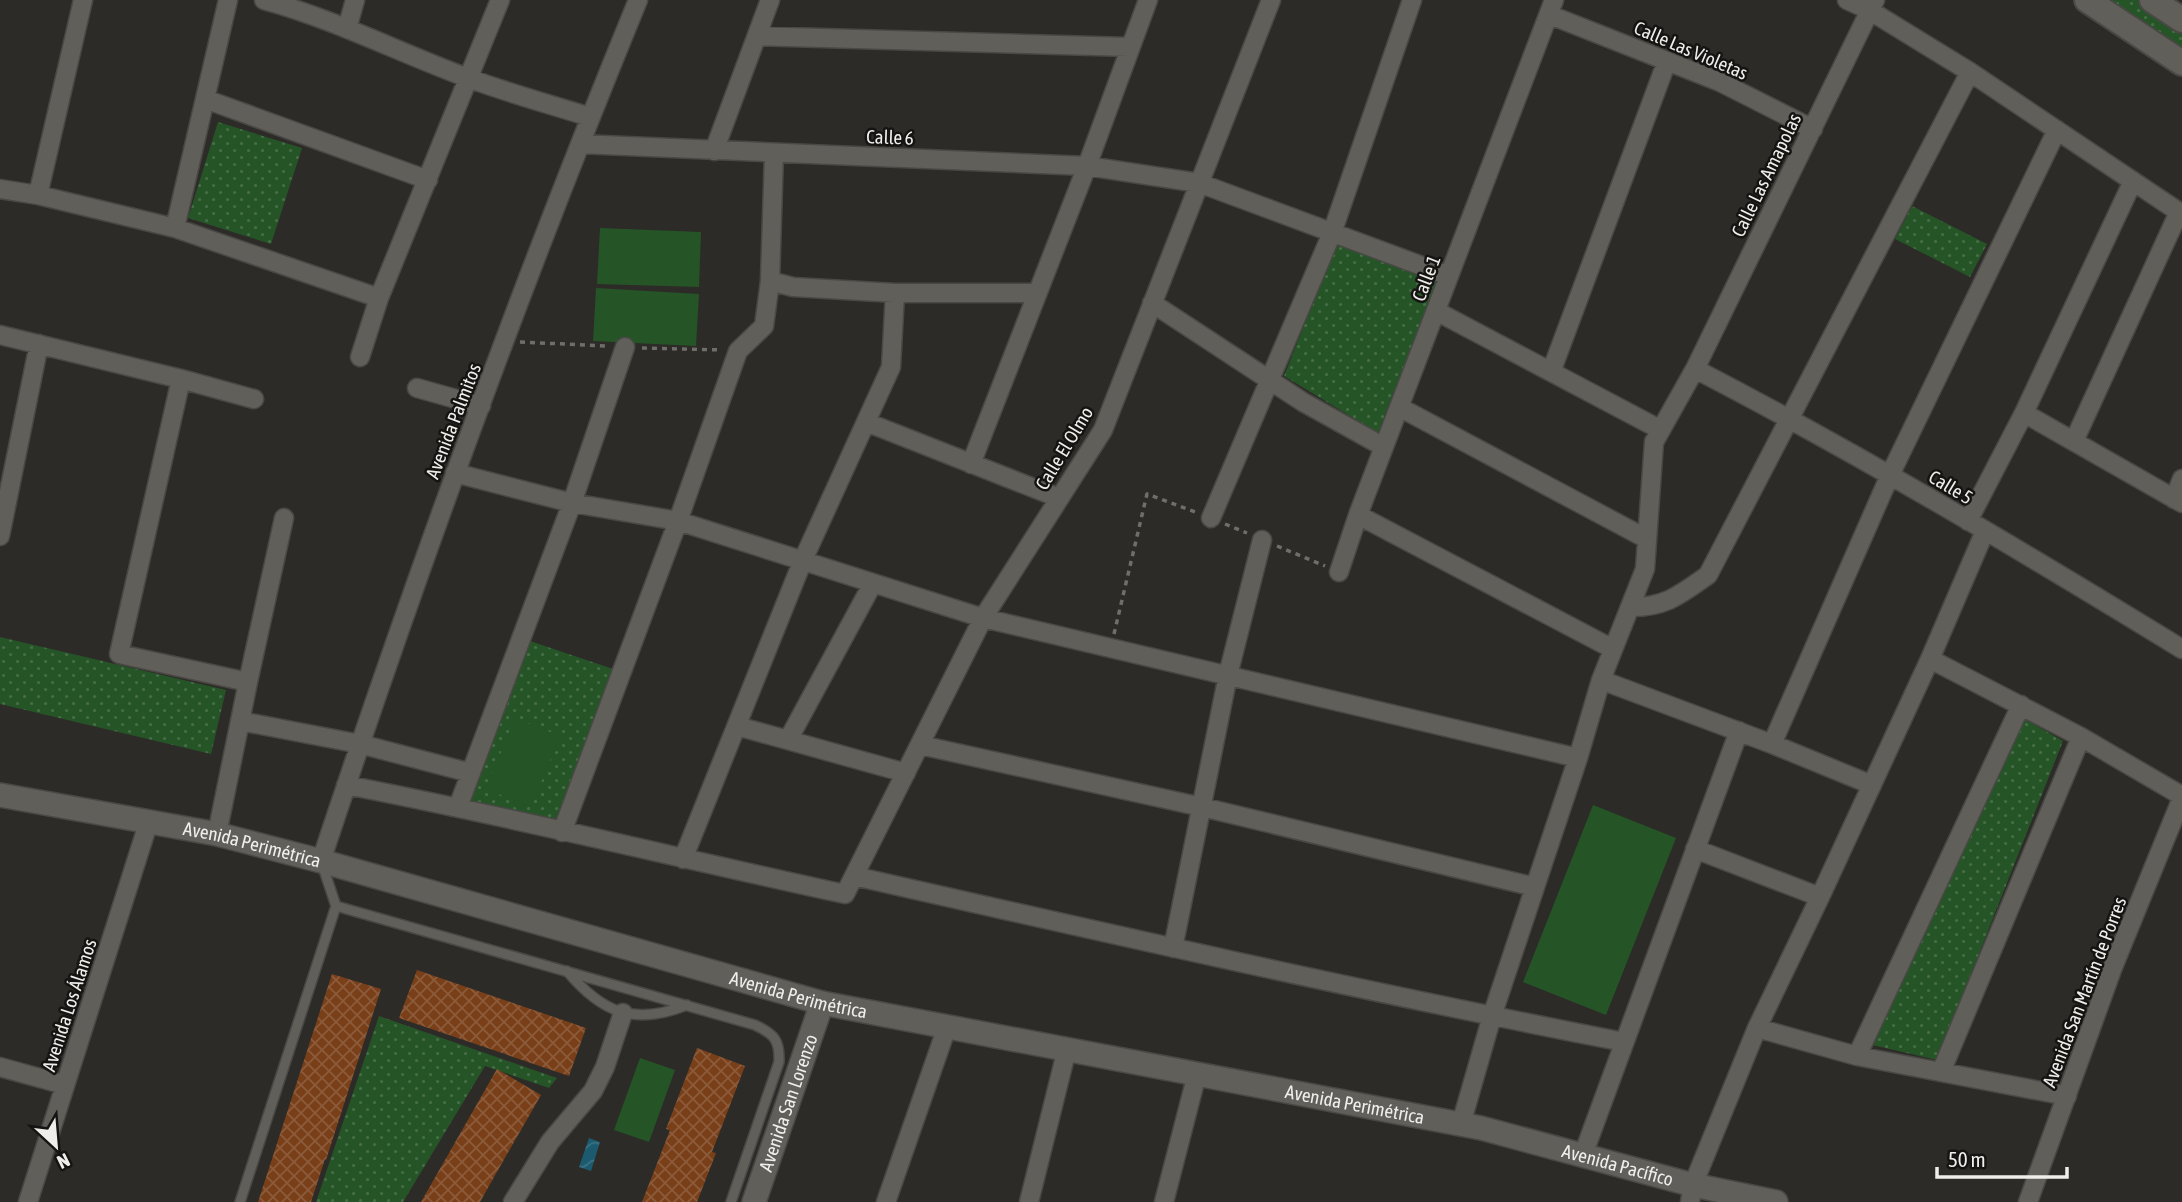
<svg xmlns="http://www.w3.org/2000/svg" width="2182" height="1202" font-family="'Asap Condensed',sans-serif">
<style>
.park{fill:url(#park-dots)}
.pitch{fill:#255427}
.water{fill:url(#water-waves)}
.building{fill:url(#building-cross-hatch)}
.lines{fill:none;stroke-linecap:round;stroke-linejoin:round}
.service-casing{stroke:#494845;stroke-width:12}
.minor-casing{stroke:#494845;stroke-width:21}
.tertiary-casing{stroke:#494845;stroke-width:26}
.secondary-casing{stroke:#494845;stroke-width:28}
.path{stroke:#706e6b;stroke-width:3.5;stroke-dasharray:5 5;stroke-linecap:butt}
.service{stroke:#615f5a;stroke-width:9}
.minor{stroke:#615f5a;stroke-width:18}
.tertiary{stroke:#615f5a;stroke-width:23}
.secondary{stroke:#615f5a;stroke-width:24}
.labels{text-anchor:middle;stroke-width:5;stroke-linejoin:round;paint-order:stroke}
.street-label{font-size:19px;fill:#efeeeb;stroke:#151412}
</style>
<defs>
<pattern id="park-dots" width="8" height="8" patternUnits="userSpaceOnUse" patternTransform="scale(1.75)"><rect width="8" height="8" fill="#255427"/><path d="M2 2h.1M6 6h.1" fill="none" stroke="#456d46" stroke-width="1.8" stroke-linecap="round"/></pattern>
<pattern id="water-waves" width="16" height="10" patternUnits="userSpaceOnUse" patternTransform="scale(1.75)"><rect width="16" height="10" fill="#1c5a6f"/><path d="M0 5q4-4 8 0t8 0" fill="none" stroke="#3d7284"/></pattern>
<pattern id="building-cross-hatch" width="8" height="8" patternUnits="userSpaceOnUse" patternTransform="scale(1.75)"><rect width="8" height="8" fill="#793f19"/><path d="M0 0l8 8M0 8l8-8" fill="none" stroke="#8c5b3b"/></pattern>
</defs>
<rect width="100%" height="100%" fill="#2d2b27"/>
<path class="park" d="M2100,0h40l42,28v28z
M218,122l84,26 -31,96 -83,-26z
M1912,206l75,38 -17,33 -75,-38z
M1337,242l100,39 -59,152 -94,-57z
M0,637l226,53 -15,64 -211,-50z
M530,641l83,28 -58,156 -87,-21z
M2023,718l40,23 -126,319 -69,-16z
M379,1016l178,62 -8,10 -64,-22 -82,136h-87z"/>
<path class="pitch" d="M600,228l101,4 -2,55 -102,-3z
M596,288l103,6 -3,52 -103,-5z
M515,718l45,18 -29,71 -45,-18z
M1593,805l83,33 -70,177 -83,-33z
M640,1058l35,12 -26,72 -35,-12z"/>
<path class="water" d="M589,1138l11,4 -9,29 -12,-4z"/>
<path class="building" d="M417,970l169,58 -17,48 -170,-58z
M332,974l49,15 -55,171 -1,-1 -14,43h-53z
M697,1048l48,18 -33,86 4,1 -19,49h-55l28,-72 -4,-1z
M497,1069l44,26 -43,75 -18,32h-59z"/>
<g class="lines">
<defs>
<path id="service" d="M336,906l419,119c19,9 25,15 24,37l-48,140
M567,971c35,42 67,55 120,34
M240,1202l96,-296 -14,-42"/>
<path id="minor" d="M264,0c70,19 136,53 204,78 40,15 81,26 122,39
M1847,0l22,10 101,62 212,142
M1550,15l170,67 93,47
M347,29l8,-29
M757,36l373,11
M205,99l223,81
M580,144l507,22 112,17 250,93
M714,151l56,-151
M0,189l38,6 137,33 204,70
M38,195l45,-195
M175,228l53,-228
M770,281l23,6 102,6h142
M1152,303l151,99 81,45
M1436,311l225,119
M0,335l181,44 73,20
M360,357l19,-59 121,-298
M1695,369c166,86 327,182 487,280
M1551,372l116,-311
M181,379l-62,275 129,28
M417,388l64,18
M1399,407l248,132
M2024,413l158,90
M866,422l193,76
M2074,441l105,-229
M971,464l116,-298 61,-166
M455,473l117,30 106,18 305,97 595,140
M2174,499l8,-20
M1358,515l255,134
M1211,518l121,-285 80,-233
M1968,521l56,-108 109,-232
M0,536l39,-192
M1339,572l19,-57 196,-515
M1630,607c35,1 51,-13 78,-32l262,-503
M1930,659l151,78 101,59
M1601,680l171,64 100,41
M240,721l120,23 111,29
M737,726l169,47
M788,740l85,-157
M1772,744l118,-269 167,-345
M920,745l282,62 333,80
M346,785c167,32 332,73 499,109l138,-276 120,-188 168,-430
M458,807l114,-304 53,-156
M562,832l116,-311 60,-170 26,-25 6,-45 4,-128
M217,834l31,-152 36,-164
M1695,849l125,48
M683,859l120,-299 88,-193 4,-74
M321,861c96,-290 201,-578 317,-861
M854,876c256,58 512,116 770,166
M1173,948l55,-273 34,-135
M1757,1028l100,28 210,40
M1857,1056l164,-351
M0,1067l65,18
M1941,1072l140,-335
M1461,1124l31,-108 86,-258 23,-78 44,-111 9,-127 41,-73 180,-369
M1583,1155l156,-424
M28,1202l121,-381
M513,1202l37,-60 43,-51 12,-24 18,-54
M886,1202l61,-175
M1029,1202l38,-153
M1164,1202l33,-128
M1690,1202l3,-17 64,-157 63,-131 110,-238 55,-128
M2028,1202l85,-235 69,-169"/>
<g id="tertiary">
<path id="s1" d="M0,795l217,39 104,27 501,142 659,125 212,57 83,17"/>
<path id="s2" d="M754,1202l68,-199"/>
</g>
<path id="secondary" d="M2087,0l95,63
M2152,0l30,20"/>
</defs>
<use href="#service" class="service-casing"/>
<use href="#minor" class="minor-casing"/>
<use href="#tertiary" class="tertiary-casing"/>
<use href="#secondary" class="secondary-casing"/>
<path class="path" d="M520,342l87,4
M642,348l80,2
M1225,524l22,9
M1277,546l48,20
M1114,634l33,-140 48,18"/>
<use href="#service" class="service"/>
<use href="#minor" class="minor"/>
<use href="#tertiary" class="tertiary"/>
<use href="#secondary" class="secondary"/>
</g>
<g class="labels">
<g class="street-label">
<text transform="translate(1691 50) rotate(23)" y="7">Calle Las Violetas</text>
<text transform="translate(890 137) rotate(2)" y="7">Calle 6</text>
<text transform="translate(1766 175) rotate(-64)" y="7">Calle Las Amapolas</text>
<text transform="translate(1426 278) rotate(-69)" y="7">Calle 1</text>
<text transform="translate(453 421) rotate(-69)" y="7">Avenida Palmitos</text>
<text transform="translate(1064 448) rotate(-59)" y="7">Calle El Olmo</text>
<text transform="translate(1951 487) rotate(31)" y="7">Calle 5</text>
<text dy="7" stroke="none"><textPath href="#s1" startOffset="257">Avenida Perimétrica</textPath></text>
<text transform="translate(2084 992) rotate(-69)" y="7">Avenida San Martín de Porres</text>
<text dy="7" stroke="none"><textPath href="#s1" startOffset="824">Avenida Perimétrica</textPath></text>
<text transform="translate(69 1005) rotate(-72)" y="7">Avenida Los Álamos</text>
<text dy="7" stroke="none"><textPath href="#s2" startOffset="105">Avenida San Lorenzo</textPath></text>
<text dy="7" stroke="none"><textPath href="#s1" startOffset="1391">Avenida Perimétrica</textPath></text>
<text dy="7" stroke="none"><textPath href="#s1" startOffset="1661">Avenida Pacífico</textPath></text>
</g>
</g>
<g transform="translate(56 1146) rotate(154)" stroke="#151412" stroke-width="5" paint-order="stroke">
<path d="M0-5L12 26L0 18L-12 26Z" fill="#efeeeb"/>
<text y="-10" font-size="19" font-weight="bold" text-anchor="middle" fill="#efeeeb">N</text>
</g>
<path d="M1937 1167v10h130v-10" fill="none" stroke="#efeeeb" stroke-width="3.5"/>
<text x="1948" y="1167" font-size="21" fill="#efeeeb" stroke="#151412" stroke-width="5" paint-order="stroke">50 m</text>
</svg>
